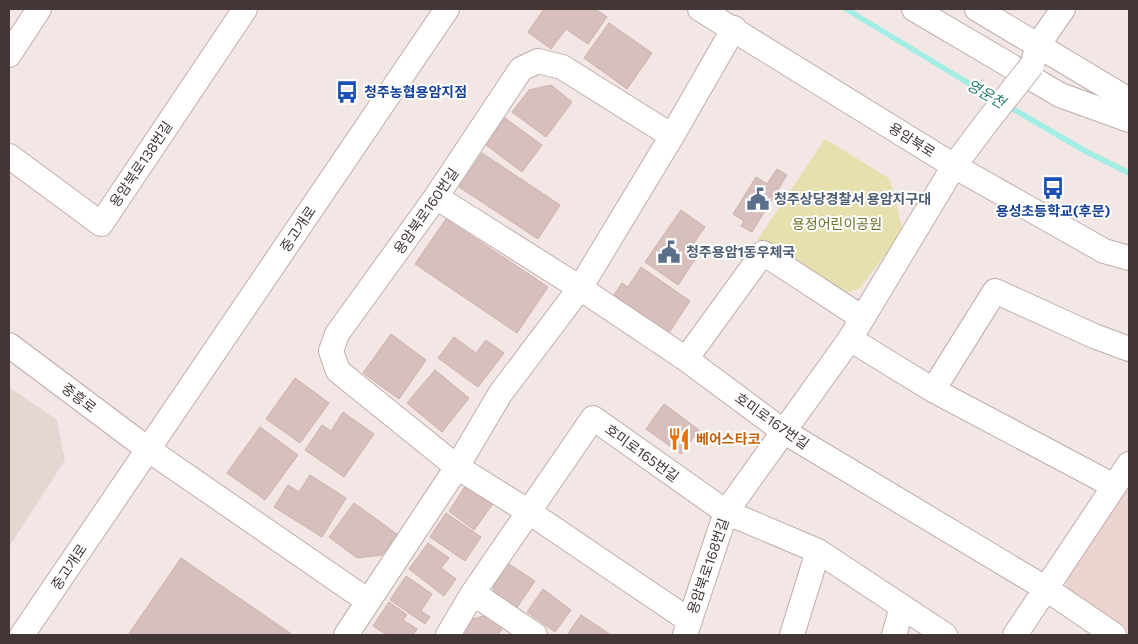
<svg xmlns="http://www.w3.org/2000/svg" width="1138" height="644" font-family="Commissioner,'Noto Sans KR',sans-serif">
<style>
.residential{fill:#e6d6d3}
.education{fill:#ebd4cf}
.green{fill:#e5e0ae}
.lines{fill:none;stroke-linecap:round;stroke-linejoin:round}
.stream{stroke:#a2ede4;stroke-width:5.5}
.building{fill:#d6bfbd;stroke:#cdb0ae}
.minor-casing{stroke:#c0adab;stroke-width:26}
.minor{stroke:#fff;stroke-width:24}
.minor-bridge-casing{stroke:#c0adab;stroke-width:26;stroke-linecap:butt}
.minor-bridge{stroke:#fff;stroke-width:24}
.labels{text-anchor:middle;stroke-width:4;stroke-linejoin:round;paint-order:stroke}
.transit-label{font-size:14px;font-weight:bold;fill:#164399;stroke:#fff;text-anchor:start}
.street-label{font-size:14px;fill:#443635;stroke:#fff}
.service-label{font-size:14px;font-weight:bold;fill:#4e5e75;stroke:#fff;text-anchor:start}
.park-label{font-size:14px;fill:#6d732a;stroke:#fff}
.food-label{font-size:14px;font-weight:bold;fill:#c56008;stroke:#fff;text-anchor:start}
.water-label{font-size:15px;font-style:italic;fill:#287e74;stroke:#fff}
</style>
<rect width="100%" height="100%" fill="#f2e7e5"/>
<path class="residential" d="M9,387l48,33 8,40 -56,87z"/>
<path class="education" d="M1129,479v153l-62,-43 -1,-13z"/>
<path class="green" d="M825,139l65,40 13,52 -43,57 -24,9 -78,-58z"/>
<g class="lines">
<path class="stream" d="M846,9l152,92
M1006,105l81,47 42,21"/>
</g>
<path class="building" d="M544,9h51l12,8 -19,27 -22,-15 -15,20 -23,-17z
M609,23l43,30 -25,36 -43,-31z
M551,85l21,17 -26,35 -34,-25 17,-22z
M505,118l37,27 -20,27 -36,-27z
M482,153l78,52 -22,34 -79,-52z
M777,169l10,6 -35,57 -11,-6 3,-5 -11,-7 23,-37 11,7z
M681,210l24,17 -11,16 8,6 -24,36 -33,-23z
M446,219l102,68 -31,46 -102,-69z
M641,267l49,34 -21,32 -55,-38 8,-12 6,4z
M391,334l35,26 -27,39 -36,-26z
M454,337l22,16 10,-13 18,13 -26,34 -40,-29z
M435,370l34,28 -27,34 -35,-29z
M295,378l34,25 -29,40 -34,-24z
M664,404l35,26 -18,24 -35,-25z
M343,412l31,22 -30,43 -39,-27 17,-25 9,6z
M260,427l38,28 -33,45 -38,-27z
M310,475l36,23 -24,39 -48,-30 14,-22 11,7z
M475,486l20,15 -21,29 -25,-19 15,-23z
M354,503l43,31 -15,21 -25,3 -28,-21z
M446,513l35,24 -16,24 -35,-24z
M428,543l21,15 -8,10 15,11 -12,17 -35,-27z
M181,558l112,77h-165z
M503,560l32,21 -19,28 -20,-14 -6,-16z
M406,576l26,18 -11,17 9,6 -5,7 -35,-24z
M543,589l28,21 -16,22 -28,-20z
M389,602l18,13 -4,5 14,9 -4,6h-26l-14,-9z
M487,615l17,11 -6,9h-39l10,-15z
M581,615l30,20h-44z"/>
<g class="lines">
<defs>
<path id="minor" d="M700,9l254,157 150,85 25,7
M914,9l146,86 69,25
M977,9l152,91
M9,55l30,-46
M1034,59l4,-14 25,-36
M672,136l-110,-69 -24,-6 -17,8 -85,128 -99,137 -6,17 7,20 119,96 72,45 161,109
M9,156l92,68 144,-215
M436,197l144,91 106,71 97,72 262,157 69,47
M850,339l83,51 181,96
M9,345l140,105 219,151
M686,359l77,-106 98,64
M933,390l62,-99 99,45 35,13
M473,593l62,42
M22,635l425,-626
M346,635l111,-168 43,-73 80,-106 92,-152 62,-108
M448,635l25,-42 120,-175 133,94 92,39 127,84
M685,635l41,-123 124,-173 104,-173 33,-44
M792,635l26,-84
M894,635l8,-28
M1015,635l114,-171"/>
</defs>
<use href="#minor" class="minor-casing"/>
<use href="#minor" class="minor"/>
<defs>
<path id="minor-bridge" d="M987,122l45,-57"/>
</defs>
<use href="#minor-bridge" class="minor-bridge-casing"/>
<use href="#minor-bridge" class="minor-bridge"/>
</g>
<defs>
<symbol id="bus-bare" viewBox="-9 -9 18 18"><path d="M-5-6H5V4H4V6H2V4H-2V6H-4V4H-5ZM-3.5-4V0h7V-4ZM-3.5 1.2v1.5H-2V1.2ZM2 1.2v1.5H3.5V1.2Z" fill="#1a4fb4" stroke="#fff" stroke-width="2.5" paint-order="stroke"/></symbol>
<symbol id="civic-bare" viewBox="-9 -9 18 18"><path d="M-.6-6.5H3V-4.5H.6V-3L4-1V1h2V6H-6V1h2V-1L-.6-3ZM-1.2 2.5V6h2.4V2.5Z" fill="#5c6f8a" stroke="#fff" stroke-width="2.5" paint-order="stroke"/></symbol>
<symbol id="restaurant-bare" viewBox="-9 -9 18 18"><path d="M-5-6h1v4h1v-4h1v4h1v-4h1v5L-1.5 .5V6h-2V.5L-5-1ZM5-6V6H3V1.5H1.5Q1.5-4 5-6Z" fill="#e8710a" stroke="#fff" stroke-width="2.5" paint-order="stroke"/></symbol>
</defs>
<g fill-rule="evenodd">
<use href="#bus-bare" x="331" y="76" width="32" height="32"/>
<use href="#bus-bare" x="1037" y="172" width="32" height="32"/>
<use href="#civic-bare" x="742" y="183" width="32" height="32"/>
<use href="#civic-bare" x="653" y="236" width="32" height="32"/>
<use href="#restaurant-bare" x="663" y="423" width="32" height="32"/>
</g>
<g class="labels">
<g class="transit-label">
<text x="364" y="97">청주농협용암지점</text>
<text x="1053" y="216" text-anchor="middle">용성초등학교(후문)</text>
</g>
<g class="street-label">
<text transform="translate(912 140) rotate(32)" y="5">용암북로</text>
<text transform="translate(141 164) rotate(-56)" y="5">용암북로138번길</text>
<text transform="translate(426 211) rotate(-55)" y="5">용암북로160번길</text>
<text transform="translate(298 229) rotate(-56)" y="5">중고개로</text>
<text transform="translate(79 398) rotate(37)" y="5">중흥로</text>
<text transform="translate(772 421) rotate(35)" y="5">호미로167번길</text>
<text transform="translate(642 453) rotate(36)" y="5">호미로165번길</text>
<text transform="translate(708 566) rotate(-71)" y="5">용암북로168번길</text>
<text transform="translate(69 567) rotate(-56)" y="5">중고개로</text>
</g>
<g class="service-label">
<text x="774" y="204">청주상당경찰서 용암지구대</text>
<text x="686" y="257">청주용암1동우체국</text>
</g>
<g class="park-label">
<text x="837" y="229">용정어린이공원</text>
</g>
<g class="food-label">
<text x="696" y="444">베어스타코</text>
</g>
<g class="water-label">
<text transform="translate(986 94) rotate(30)" y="5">영운천</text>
</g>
</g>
<rect width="1138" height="644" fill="none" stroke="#443635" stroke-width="20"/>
</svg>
